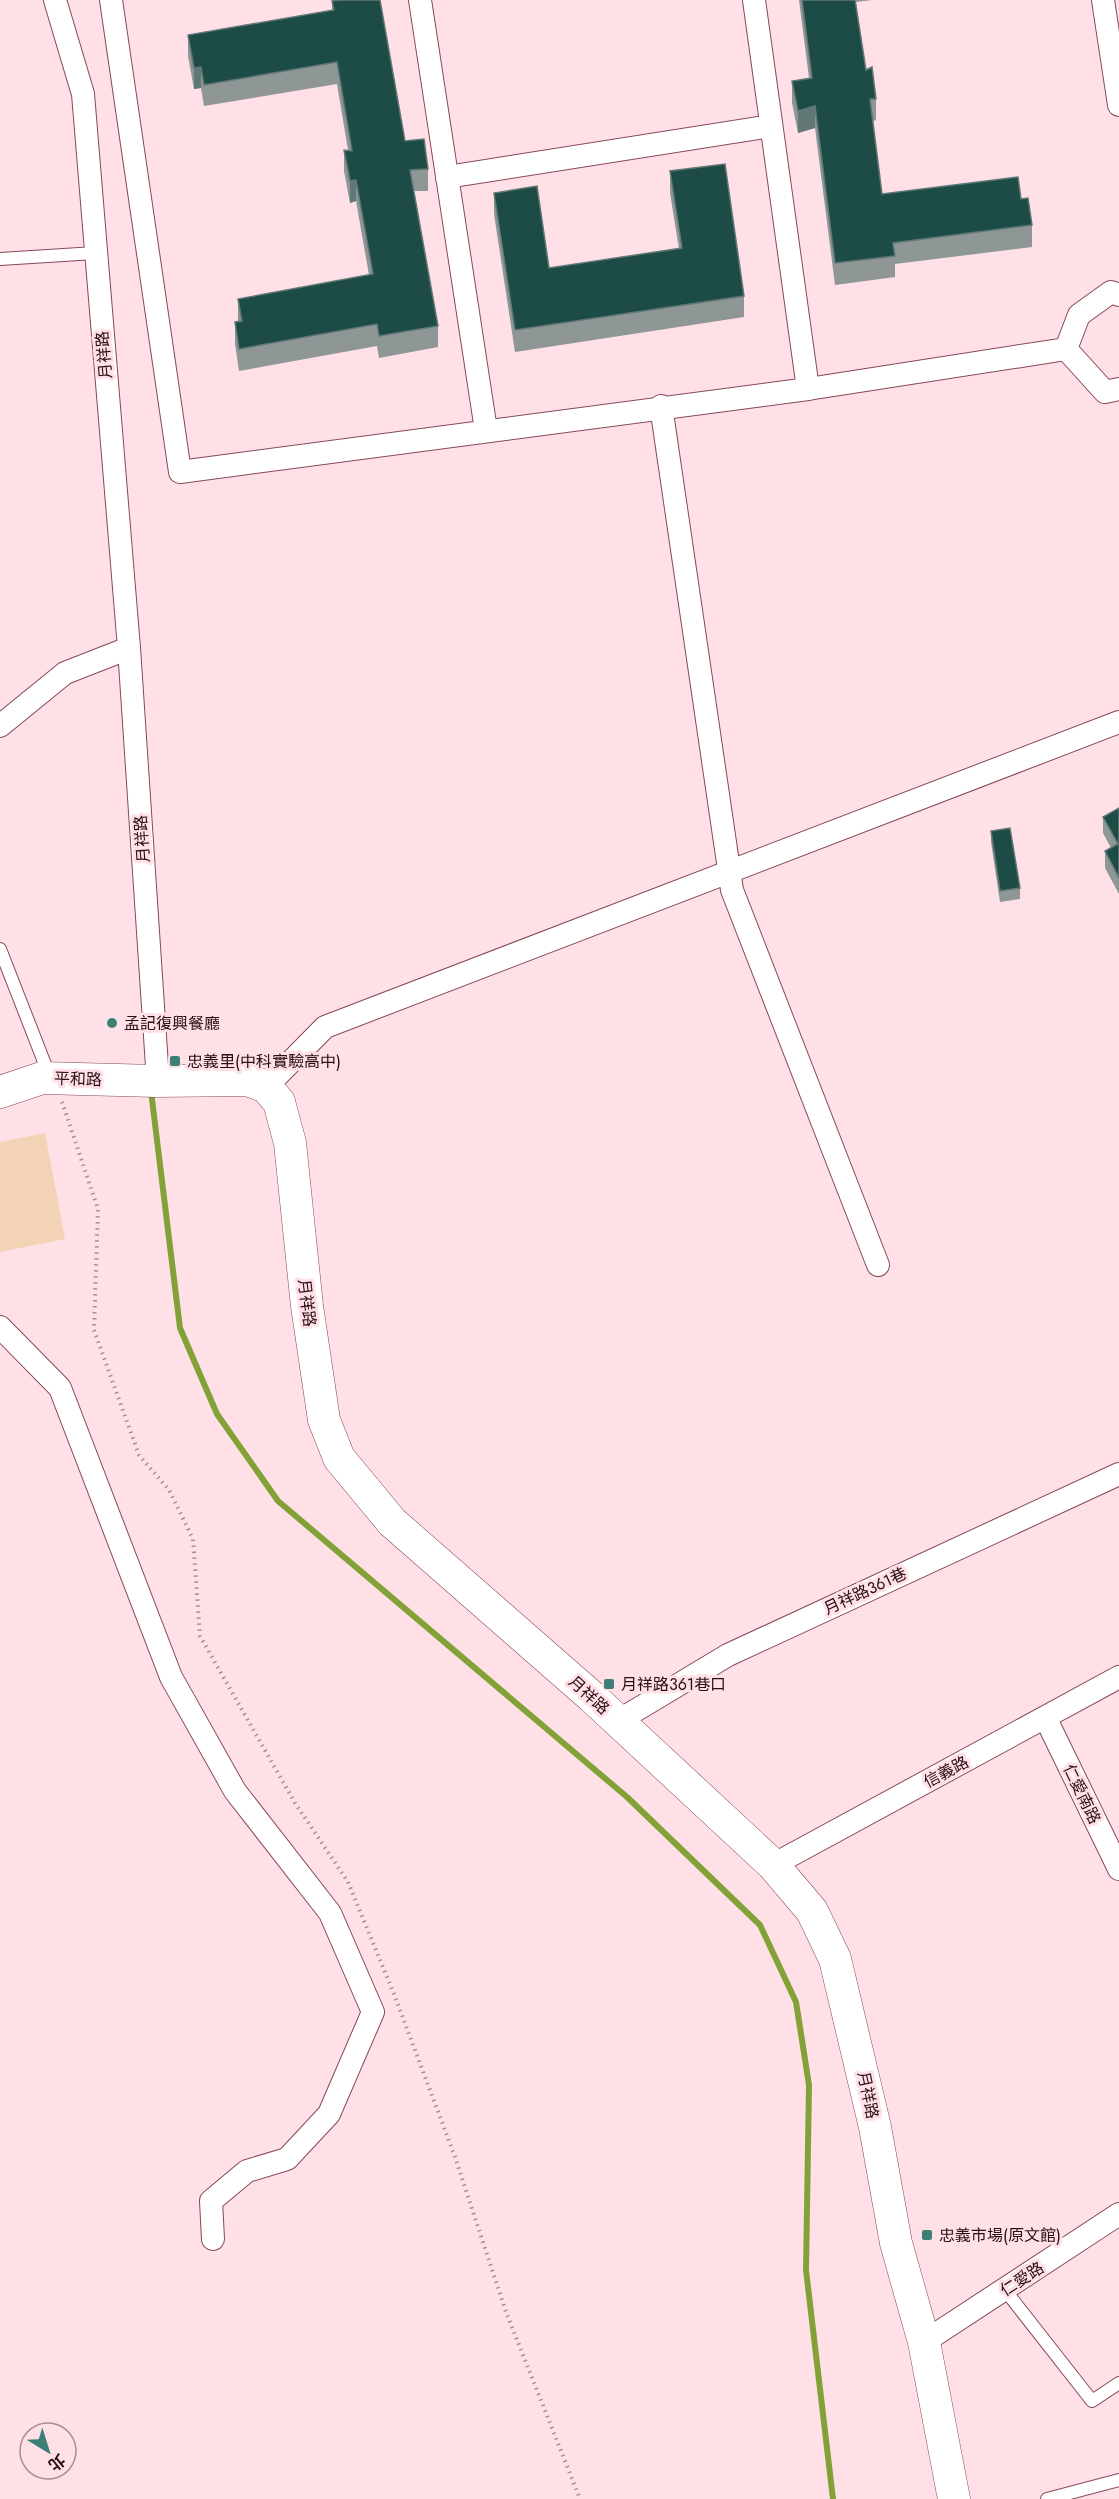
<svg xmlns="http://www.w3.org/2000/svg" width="1119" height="2499" font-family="Jost,'Noto Sans TC',sans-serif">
	<rect width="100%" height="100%" fill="#ffe0e6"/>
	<!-- green -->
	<polygon fill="#f3d3b6" points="45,1133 65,1239 0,1252 0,1142"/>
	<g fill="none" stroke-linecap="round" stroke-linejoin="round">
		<!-- stream -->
		<polyline stroke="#82a238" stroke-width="6" points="151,1091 180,1328 217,1414 278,1501 627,1797 760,1925 796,2002 809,2085 806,2270 833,2499"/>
		<defs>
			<g id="lane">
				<polyline points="0,259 95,253"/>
				<polyline points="0,949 50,1077"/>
				<polyline points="1005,2290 1092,2401 1119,2383"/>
				<polyline points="1047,2499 1119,2480"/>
			</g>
			<g id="street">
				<polyline points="55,0 83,94 129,648 158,1081"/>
				<polyline points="111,0 180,472 808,389 1066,349"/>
				<polyline points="420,0 486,430"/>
				<polyline points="754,0 808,389"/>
				<polyline points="1103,0 1119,105"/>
				<polyline points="447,177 771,126"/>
				<polyline points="1119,295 1111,292 1079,315 1066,349 1105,392 1119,389"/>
				<polyline points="661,406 732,890 878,1265"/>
				<polyline points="0,726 65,673 129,648"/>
				<polyline points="266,1087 325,1027 1119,722"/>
				<polyline points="0,1327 60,1388 171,1677 235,1791 330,1913 373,2012 329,2114 287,2159 247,2171 211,2201 213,2239"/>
				<polyline points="1046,1719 1119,1869"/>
				<polyline points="618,1721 728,1655 1119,1474"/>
				<polyline points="773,1865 1119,1677"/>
				<polyline points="924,2342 1119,2214"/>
			</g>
			<polyline id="secondary" points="0,1092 42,1078 156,1081 248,1080 266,1087 279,1102 290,1143 307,1306 324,1420 339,1458 392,1522 592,1697 773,1865 812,1911 835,1959 875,2127 896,2243 924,2342 954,2499"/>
		</defs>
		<!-- lane casing -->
		<use href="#lane" stroke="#874858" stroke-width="14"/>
		<!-- street casing -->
		<use href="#street" stroke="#874858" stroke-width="24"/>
		<!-- secondary casing -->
		<use href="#secondary" stroke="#874858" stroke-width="33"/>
		<!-- path -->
		<polyline stroke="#ab8e94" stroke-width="4" stroke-dasharray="1.5 4.5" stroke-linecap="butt" points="62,1102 98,1209 94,1330 139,1455 169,1490 193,1539 200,1636 295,1803 348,1882 394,1994 455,2157 506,2312 580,2499"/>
		<!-- lane -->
		<use href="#lane" stroke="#fff" stroke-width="12"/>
		<!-- street -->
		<use href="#street" stroke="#fff" stroke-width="22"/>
		<!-- secondary -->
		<use href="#secondary" stroke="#fff" stroke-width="32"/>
	</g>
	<!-- wall -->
	<g fill="#8e9696">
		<polygon points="799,0 872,0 856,2 866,70 876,99 876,120 873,121 882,194 1021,199 1032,225 1032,247 895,264 895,277 835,285 815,128 798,133 792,103 792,81 809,78"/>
		<polygon points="332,1 405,141 428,169 428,191 414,191 438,326 438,347 379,358 377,346 239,371 235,344 235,322 238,322 238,299 369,275 356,201 350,203 344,171 344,150 348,150 337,84 204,106 201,88 194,89 188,56 188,35 332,10"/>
		<polygon points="670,171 744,296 744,317 515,352 494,214 494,193 549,268 679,249 670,193"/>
		<polygon points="1119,808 1119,894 1105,868 1105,851 1111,848 1103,833 1103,817"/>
		<polygon points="991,831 1020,888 1020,899 1000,902 991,842"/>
	</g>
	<!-- shaded-wall -->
	<g fill="#617877">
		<polygon points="201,67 201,88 194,89 194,68"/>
		<polygon points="815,106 815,128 798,133 798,111"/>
		<polygon points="356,180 356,201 350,203 350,181"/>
	</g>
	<!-- building -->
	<g fill="#1d4c47" stroke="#617877" stroke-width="1.5">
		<polygon points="339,0 380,0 405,141 424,139 428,169 410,170 438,326 379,336 377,324 239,349 235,322 242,321 238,299 373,274 356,180 350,181 344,150 352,151 337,62 204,85 201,67 194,68 188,35 334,10 332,1"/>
		<polygon points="802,0 855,0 866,70 872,67 876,99 870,99 882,194 1018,177 1021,199 1028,198 1032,225 893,243 895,256 835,263 815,106 798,111 792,81 812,78"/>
		<polygon points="725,164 744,296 515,330 494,193 537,186 549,268 682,248 670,171"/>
		<polygon points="1119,808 1119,878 1105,851 1118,844 1103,817"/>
		<polygon points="1010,828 1020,888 1000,891 991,831"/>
	</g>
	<!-- markers -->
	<g fill="#3a8077" stroke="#ffe0e6" stroke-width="2">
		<circle cx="112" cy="1023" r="6"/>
		<rect x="169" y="1055" width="12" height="12" rx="3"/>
		<rect x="603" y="1678" width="12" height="12" rx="3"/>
		<rect x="921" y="2229" width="12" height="12" rx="3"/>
	</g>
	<g text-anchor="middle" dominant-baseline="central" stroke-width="6" stroke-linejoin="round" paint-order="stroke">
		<!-- street labels -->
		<g font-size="16" fill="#280e15" stroke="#ffe0e6">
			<text transform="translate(104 355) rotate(-95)">月祥路</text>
			<text transform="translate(142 839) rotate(-94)">月祥路</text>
			<text transform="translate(78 1079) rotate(2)">平和路</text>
			<text transform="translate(307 1303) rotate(83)">月祥路</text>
			<text transform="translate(865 1591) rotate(-25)">月祥路361巷</text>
			<text transform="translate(589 1695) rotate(42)">月祥路</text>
			<text transform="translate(946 1772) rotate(-28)">信義路</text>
			<text transform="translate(1082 1794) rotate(64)">仁愛南路</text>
			<text transform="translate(868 2095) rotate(78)">月祥路</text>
			<text transform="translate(1022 2279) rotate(-33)">仁愛路</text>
		</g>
		<!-- poi labels -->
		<g font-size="16" fill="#280e15" stroke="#ffe0e6" text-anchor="start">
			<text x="124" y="1023">孟記復興餐廳</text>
			<text x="187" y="1061">忠義里(中科實驗高中)</text>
			<text x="621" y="1684">月祥路361巷口</text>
			<text x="939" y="2235">忠義市場(原文館)</text>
		</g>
	</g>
	<!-- north arrow -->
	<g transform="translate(48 2451) rotate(142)"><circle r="28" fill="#ffe0e6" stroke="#a98c92" stroke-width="1.5"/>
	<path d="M0-4.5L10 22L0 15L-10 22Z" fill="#3a8077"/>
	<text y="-9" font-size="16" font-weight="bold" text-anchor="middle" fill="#280e15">北</text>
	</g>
</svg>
